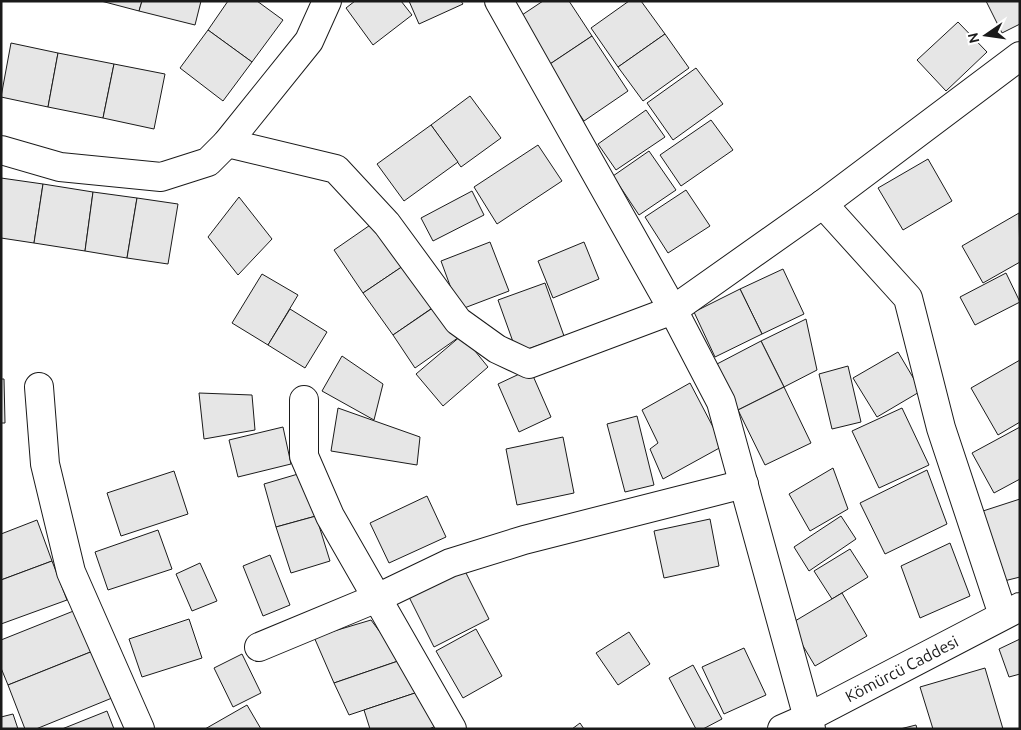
<svg xmlns="http://www.w3.org/2000/svg" width="1021" height="730" font-family="Ubuntu,sans-serif">
	<rect width="100%" height="100%" fill="#fff"/>
	<!-- building -->
	<g fill="#e6e6e6" stroke="#1a1a1a">
		<polygon points="101,1 142,1 139,11"/>
		<polygon points="142,1 201,1 195,25 139,11"/>
		<polygon points="228,1 257,1 283,20 252,62 208,30"/>
		<polygon points="355,1 401,1 412,15 373,45 346,8"/>
		<polygon points="409,1 461,1 463,4 419,24"/>
		<polygon points="543,1 569,1 592,36 547,66 516,19"/>
		<polygon points="629,1 641,1 665,34 618,67 591,28"/>
		<polygon points="986,1 1020,1 1020,24 1002,33"/>
		<polygon points="958,22 987,52 946,91 917,60"/>
		<polygon points="208,30 252,62 223,101 180,68"/>
		<polygon points="665,34 689,68 643,101 618,67"/>
		<polygon points="592,36 628,91 584,121 547,66"/>
		<polygon points="11,43 58,53 48,107 1,97"/>
		<polygon points="58,53 114,64 103,118 48,107"/>
		<polygon points="114,64 165,74 154,129 103,118"/>
		<polygon points="696,68 723,104 673,140 647,103"/>
		<polygon points="470,96 501,138 461,167 431,125"/>
		<polygon points="646,110 665,137 616,170 598,144"/>
		<polygon points="711,120 733,150 681,186 660,155"/>
		<polygon points="431,125 458,162 404,201 377,164"/>
		<polygon points="538,145 562,181 497,224 474,187"/>
		<polygon points="649,151 676,190 639,215 613,176"/>
		<polygon points="928,159 952,201 903,230 878,188"/>
		<polygon points="1,178 43,184 34,243 1,238"/>
		<polygon points="43,184 93,192 85,251 34,243"/>
		<polygon points="686,190 710,226 668,253 645,217"/>
		<polygon points="472,191 484,215 433,241 421,218"/>
		<polygon points="93,192 137,198 127,258 85,251"/>
		<polygon points="239,197 272,239 238,275 208,237"/>
		<polygon points="137,198 178,204 168,264 127,258"/>
		<polygon points="1019,213 1020,262 983,283 962,246"/>
		<polygon points="376,221 406,264 363,293 334,250"/>
		<polygon points="490,242 509,291 459,310 441,261"/>
		<polygon points="584,242 599,279 553,298 538,261"/>
		<polygon points="406,264 435,306 393,335 363,293"/>
		<polygon points="783,269 804,314 762,334 740,289"/>
		<polygon points="1006,273 1020,302 975,325 960,297"/>
		<polygon points="262,274 298,295 268,345 232,323"/>
		<polygon points="545,283 564,336 517,353 498,300"/>
		<polygon points="740,289 762,334 715,357 694,312"/>
		<polygon points="440,303 462,335 415,368 393,335"/>
		<polygon points="290,309 327,332 305,368 268,345"/>
		<polygon points="806,319 817,370 784,387 761,341"/>
		<polygon points="462,335 488,367 443,406 416,374"/>
		<polygon points="761,341 784,387 732,413 717,364"/>
		<polygon points="898,352 921,391 877,417 853,378"/>
		<polygon points="342,356 383,384 374,420 322,391"/>
		<polygon points="1020,360 1020,422 998,435 971,388"/>
		<polygon points="848,366 861,422 832,429 819,374"/>
		<polygon points="530,369 551,417 519,432 498,384"/>
		<polygon points="1,379 4,379 5,423 1,423"/>
		<polygon points="690,383 723,446 663,479 650,449 658,443 642,410"/>
		<polygon points="784,387 811,443 765,465 738,410"/>
		<polygon points="199,393 252,395 255,430 204,439"/>
		<polygon points="338,408 420,437 417,465 331,451"/>
		<polygon points="902,408 929,465 879,488 852,431"/>
		<polygon points="637,416 654,485 625,492 607,424"/>
		<polygon points="283,427 291,464 238,477 229,440"/>
		<polygon points="1020,427 1020,479 994,493 972,453"/>
		<polygon points="563,437 574,493 517,505 506,449"/>
		<polygon points="833,468 848,509 810,531 789,494"/>
		<polygon points="927,470 947,524 885,554 860,503"/>
		<polygon points="174,471 188,514 121,536 107,493"/>
		<polygon points="298,474 316,516 276,527 264,484"/>
		<polygon points="427,496 446,537 389,563 370,523"/>
		<polygon points="1020,499 1020,577 1004,581 983,511"/>
		<polygon points="316,516 330,561 291,573 276,527"/>
		<polygon points="841,516 856,539 809,571 794,547"/>
		<polygon points="710,519 719,566 664,578 654,531"/>
		<polygon points="37,520 52,561 1,580 1,534"/>
		<polygon points="158,530 172,569 108,590 95,552"/>
		<polygon points="950,543 970,596 920,618 901,566"/>
		<polygon points="850,549 868,577 832,599 814,571"/>
		<polygon points="270,555 290,605 263,616 243,566"/>
		<polygon points="52,561 67,600 1,624 1,580"/>
		<polygon points="200,563 217,601 192,611 176,574"/>
		<polygon points="464,569 489,619 434,647 409,597"/>
		<polygon points="842,593 867,636 815,666 790,624"/>
		<polygon points="76,610 93,651 8,685 1,668 1,640"/>
		<polygon points="189,619 202,658 142,677 129,639"/>
		<polygon points="371,620 401,660 334,683 314,637"/>
		<polygon points="476,629 502,676 463,698 436,651"/>
		<polygon points="629,632 650,664 618,685 596,653"/>
		<polygon points="1020,639 1020,674 1009,677 999,649"/>
		<polygon points="744,648 766,695 724,714 702,667"/>
		<polygon points="93,651 112,698 36,729 25,729 8,685"/>
		<polygon points="242,654 261,693 233,707 214,668"/>
		<polygon points="401,660 418,692 349,715 334,683"/>
		<polygon points="693,665 722,719 703,729 696,729 669,678"/>
		<polygon points="985,668 1003,729 933,729 920,687"/>
		<polygon points="418,692 436,726 429,729 370,729 364,710"/>
		<polygon points="247,705 261,729 205,729"/>
		<polygon points="107,711 114,729 62,729"/>
		<polygon points="13,714 18,729 1,729 1,717"/>
		<polygon points="580,723 584,729 572,729"/>
		<polygon points="916,725 917,729 900,729"/>
	</g>
	<g fill="none" stroke-linecap="round" stroke-linejoin="round">
		<defs>
			<g id="minor">
				<polyline points="499,1 673,310 721,402 811,729"/>
				<polyline points="227,143 336,169 387,224 458,321 497,349 529,364 673,310 823,204 1020,56"/>
				<polyline points="1,150 60,167 161,177 208,162 227,143 309,41 327,1"/>
				<polyline points="823,204 908,298 941,428 1003,615"/>
				<polyline points="39,387 45,464 71,572 140,729"/>
				<polyline points="304,400 304,456 330,516 452,729"/>
				<polyline points="259,647 377,598 450,563 524,540 744,484"/>
			</g>
			<g id="tertiary">
				<path id="s1" d="M782,729L807,718L1020,607"/>
			</g>
		</defs>
		<!-- minor casing -->
		<use href="#minor" stroke="#1a1a1a" stroke-width="30"/>
		<!-- tertiary casing -->
		<use href="#tertiary" stroke="#1a1a1a" stroke-width="30"/>
		<!-- minor -->
		<use href="#minor" stroke="#fff" stroke-width="28"/>
		<!-- tertiary -->
		<use href="#tertiary" stroke="#fff" stroke-width="28"/>
	</g>
	<g text-anchor="middle" dominant-baseline="central" stroke-width="4" stroke-linejoin="round" paint-order="stroke">
		<!-- street labels -->
		<g font-size="16" fill="#1a1a1a" stroke="#fff">
			<text stroke="none"><textPath href="#s1" startOffset="134">Kömürcü Caddesi</textPath></text>
		</g>
	</g>
	<!-- border -->
	<rect width="1021" height="730" fill="none" stroke="#1a1a1a" stroke-width="5"/>
	<!-- north arrow -->
	<g transform="translate(986 35) rotate(257)" stroke="#ffffff" stroke-width="4" paint-order="stroke">
	<path d="M0-4L9 19L0 12L-9 19Z" fill="#1a1a1a"/>
	<text y="-8" font-size="14" font-weight="bold" text-anchor="middle" fill="#1a1a1a">N</text>
	</g>
</svg>
